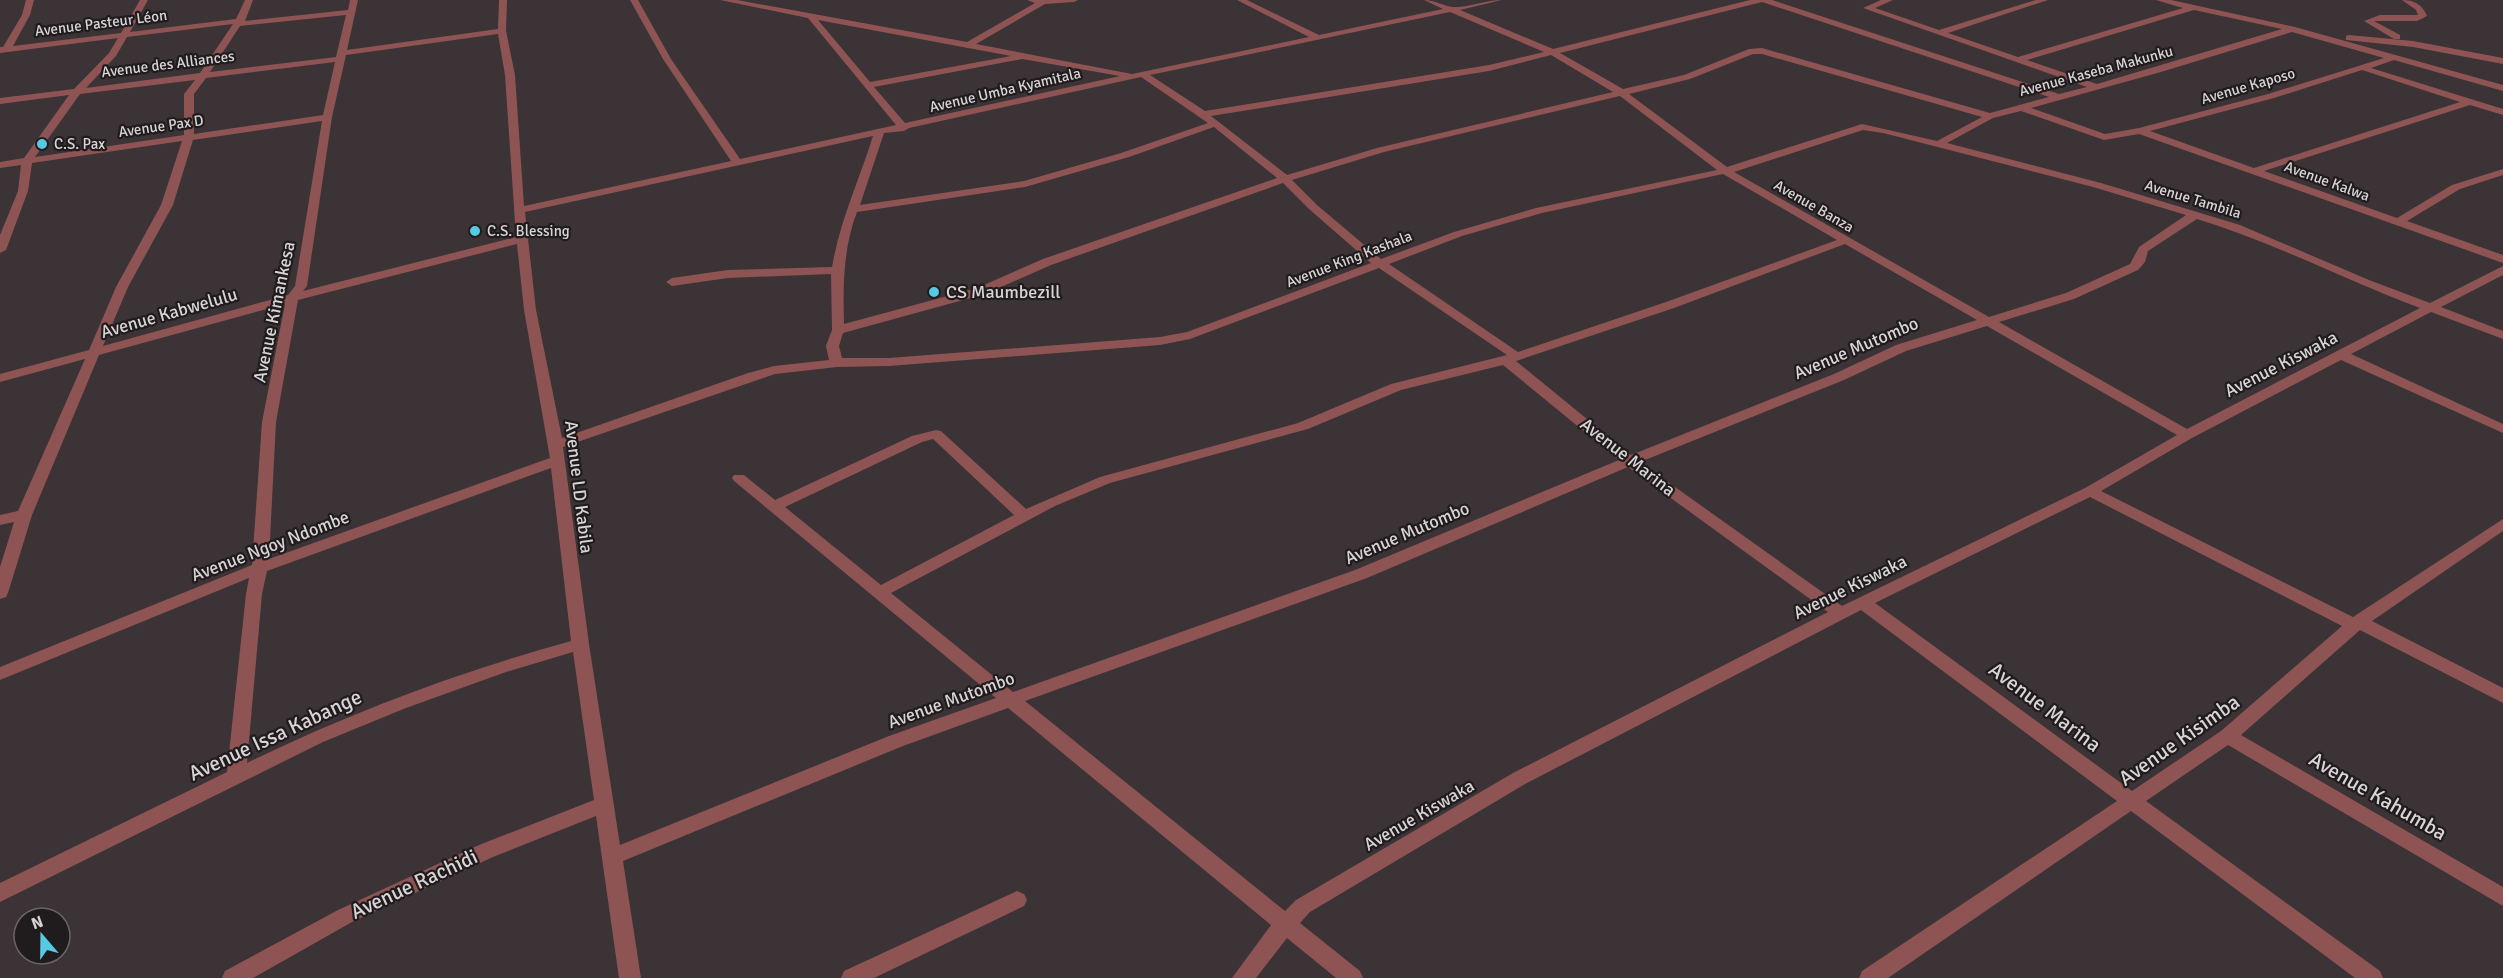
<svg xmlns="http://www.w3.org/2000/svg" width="2503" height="978" font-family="Signika,sans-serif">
	<rect width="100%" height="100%" fill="#3b3336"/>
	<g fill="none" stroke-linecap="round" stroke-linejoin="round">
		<!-- street -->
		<g fill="#8d5453" fill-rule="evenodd">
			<path d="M26,0H34L30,15L13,46L121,33L140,0H148L130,32L236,19L245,0H253L245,21L348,10L350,0H358L347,50L498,29L499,0H507L506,31L515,75L524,206L731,161L663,59L630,0H638L671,59L740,159L896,125L808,18L720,0H737L967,42L1035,3L1027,0H1078L1074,2L1045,4L976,44L1132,74L1309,37L1237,0H1247L1319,35L1443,9L1424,0C1435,0 1443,6 1453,7C1467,8 1486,0 1502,0L1460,10L1553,49L1750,0H1772L2059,94L2087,87L1863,8L1881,0H1893L1875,8L1939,30L2036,0H2048L1948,33L2018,57L2183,8L2156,0H2171L2295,27L2503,85V91L2394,60L2371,68L2503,109V115L2470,105L2264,171L2397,218L2452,185L2503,169V175L2460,189L2407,221L2503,255V263L2139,134L2104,140L2021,111L1993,118L1947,143L2101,183L2240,225L2369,280L2430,303L2503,266V275L2441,307L2503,331V339L2431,312L2351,354L2503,424V433L2341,360L2192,438L2101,491L2353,617L2503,519V531L2372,621L2503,688V703L2360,630L2241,735L2503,887V906L2228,745L2146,801L2380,971L2383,978H2355L2131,811L1888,978H1859L1862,971L2117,801L1861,610L1527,783L1310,912L1300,923L1360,971L1363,978H1336L1287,938L1256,978H1232L1271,925L1008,708L903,746L623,861L641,978H619L596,816L493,857L352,922L253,978H222L225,971L338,910L479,845L594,800L573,652L506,672L406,708L323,742L0,902V883L227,772L246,594L249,578L0,680V667L252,565L262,422L285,304L99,355L32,515L8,593L6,597L0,599V567L14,522L0,525V515L18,511L85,359L0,382V374L89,350L116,287L161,205L182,141L32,163L28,191L6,250L0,253V235L18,191L21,165L0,168V162L24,158L69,95L0,104V98L74,89L109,53L118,38L0,53V47H3L22,15ZM1762,2L2049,97L1990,113L1762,48L1749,49L1684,75L1623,89L1560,53ZM2194,10L2282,29L2097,84L2027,60ZM1450,12L1544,52L1489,65L1205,111L1150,75ZM346,15L336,57L210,72L240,26ZM818,20L1011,56L870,82ZM233,24L200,73L86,88L116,56L127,37ZM2292,32L2384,58L2268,94L2139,128L2105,134L2031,108L2161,72ZM498,34L505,75L516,237L303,291L307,286L332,117L346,55ZM1753,54H1762L1982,117L1937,141L1862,124L1727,167L1629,94L1690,79ZM1551,55L1613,92L1377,148L1287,175L1211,116L1489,71ZM1022,59L1120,76L905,123L874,87ZM335,62L323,115L194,134V94L206,78ZM2362,70L2460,102L2254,168L2150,131L2274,98ZM1141,77L1208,123L1121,153L1024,181L860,205L884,133L904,131L909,128ZM195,80L184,94V135L35,157L80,94ZM1620,96L1717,170L1536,208L1454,232L1381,259L1317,205L1292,180L1384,152ZM322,121L295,286L288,295L103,346L128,287L173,205L193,140ZM1214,127L1277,178L1043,259L977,288L844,324C843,285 843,249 857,212L1025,187L1129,157ZM1863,130L1883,133L2093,187L2186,215L2139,247L2130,264L2066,293L1989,317L1734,172ZM873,136C859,181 840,220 832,267L728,270L672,278L666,282L672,286L728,278L831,274L832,330L826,346L829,360L774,366L748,373L562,438L536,310L525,212ZM1723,174L1837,240L1666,302L1518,352L1389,264L1462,236L1542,213ZM1283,183L1309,209L1371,263L1187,332L1160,337L889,358H842L839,346L843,333L985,294L1051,265ZM2197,219C2273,242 2345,280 2420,308L2187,429L1999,322L2074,299L2138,270L2145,262L2148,251ZM517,244L524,310L550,458L269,559L276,422L298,300ZM1845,244L1977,320L1896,345L1834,374L1631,455L1516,361L1674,308ZM1379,268L1507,355L1391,384L1298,423L1100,477L1026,509L941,431L936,430L912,436L775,500L744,475H734L732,478L734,481L996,698L889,736L620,845L589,644L563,447L775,374L837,367L889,366L1160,345L1190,339ZM1987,326L2177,435L2085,488L1842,606L1640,462L1844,380L1906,351ZM1503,365L1619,460L1355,570L1013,692L891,593L1055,506L1110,483L1308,429L1401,390ZM933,439L1014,515L881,585L785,507L922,442ZM1628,467L1828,612L1513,773L1296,900L1285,911L1025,701L1367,578ZM551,468L571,641C459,672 351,712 247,763L262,594L267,571ZM2090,497L2342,626L2221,731L2132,791L1875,603Z"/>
			<path d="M2402,0C2414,0 2422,4 2427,16L2417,21H2374L2400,35V39H2394L2364,21L2380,15H2418L2416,10Z"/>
			<polygon points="2349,35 2413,41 2503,58 2503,64 2413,47 2346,40 2346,36"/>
			<polygon points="1017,891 1024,894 1027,900 1024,906 874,978 841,978 844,971"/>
		</g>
	</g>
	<!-- markers -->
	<g fill="#57c9e2" stroke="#201c1d" stroke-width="2">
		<circle cx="42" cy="144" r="6"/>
		<circle cx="475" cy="231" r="6"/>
		<circle cx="934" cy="292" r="6"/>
	</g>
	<g text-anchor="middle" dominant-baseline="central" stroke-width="4.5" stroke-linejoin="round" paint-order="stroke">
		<!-- far-street labels -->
		<g font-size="15" fill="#d8d3d5" stroke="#201c1d">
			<text transform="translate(101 23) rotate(-7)">Avenue Pasteur Léon</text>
			<text transform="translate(168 64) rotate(-7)">Avenue des Alliances</text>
			<text transform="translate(2096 71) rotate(-15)">Avenue Kaseba Makunku</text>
			<text transform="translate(2248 86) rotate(-16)">Avenue Kaposo</text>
			<text transform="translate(1005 90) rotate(-13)">Avenue Umba Kyamitala</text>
			<text transform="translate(161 126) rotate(-8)">Avenue Pax D</text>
			<text transform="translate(2327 181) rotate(20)">Avenue Kalwa</text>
			<text transform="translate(2193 199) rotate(17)">Avenue Tambila</text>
			<text transform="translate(1814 206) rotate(30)">Avenue Banza</text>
			<text transform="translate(1349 259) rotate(-21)">Avenue King Kashala</text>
		</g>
		<!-- far-poi labels -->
		<g font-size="15" fill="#d8d3d5" stroke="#201c1d" text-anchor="start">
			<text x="54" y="144">C.S. Pax</text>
			<text x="487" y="231">C.S. Blessing</text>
		</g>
		<!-- poi labels -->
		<g font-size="18" fill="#d8d3d5" stroke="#201c1d" text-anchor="start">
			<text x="946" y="292">CS Maumbezill</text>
		</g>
		<!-- street labels -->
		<g font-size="18" fill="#d8d3d5" stroke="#201c1d">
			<text transform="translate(274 312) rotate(-78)">Avenue Kimankesa</text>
			<text transform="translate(169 313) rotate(-16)">Avenue Kabwelulu</text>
			<text transform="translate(1856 348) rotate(-23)">Avenue Mutombo</text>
			<text transform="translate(2281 364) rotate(-27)">Avenue Kiswaka</text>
			<text transform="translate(1628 457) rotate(38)">Avenue Marina</text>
			<text transform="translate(579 487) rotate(83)">Avenue LD Kabila</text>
			<text transform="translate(1407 533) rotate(-23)">Avenue Mutombo</text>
			<text transform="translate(270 546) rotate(-21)">Avenue Ngoy Ndombe</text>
			<text transform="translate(1850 587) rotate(-26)">Avenue Kiswaka</text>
			<text transform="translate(951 700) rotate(-20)">Avenue Mutombo</text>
			<text transform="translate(1419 815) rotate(-30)">Avenue Kiswaka</text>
		</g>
		<!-- near-street labels -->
		<g font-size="21" fill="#d8d3d5" stroke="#201c1d">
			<text transform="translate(2045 707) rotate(37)">Avenue Marina</text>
			<text transform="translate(275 735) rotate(-25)">Avenue Issa Kabange</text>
			<text transform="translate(2179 740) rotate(-35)">Avenue Kisimba</text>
			<text transform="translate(2378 796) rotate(30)">Avenue Kahumba</text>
			<text transform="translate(414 884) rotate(-25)">Avenue Rachidi</text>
		</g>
	</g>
	<!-- north arrow -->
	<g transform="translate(42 936) rotate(340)"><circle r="28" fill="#201c1d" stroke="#6a6567" stroke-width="1.5"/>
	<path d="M0-4.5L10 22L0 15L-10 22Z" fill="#57c9e2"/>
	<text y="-9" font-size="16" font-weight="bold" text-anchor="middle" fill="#d8d3d5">N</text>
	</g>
</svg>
